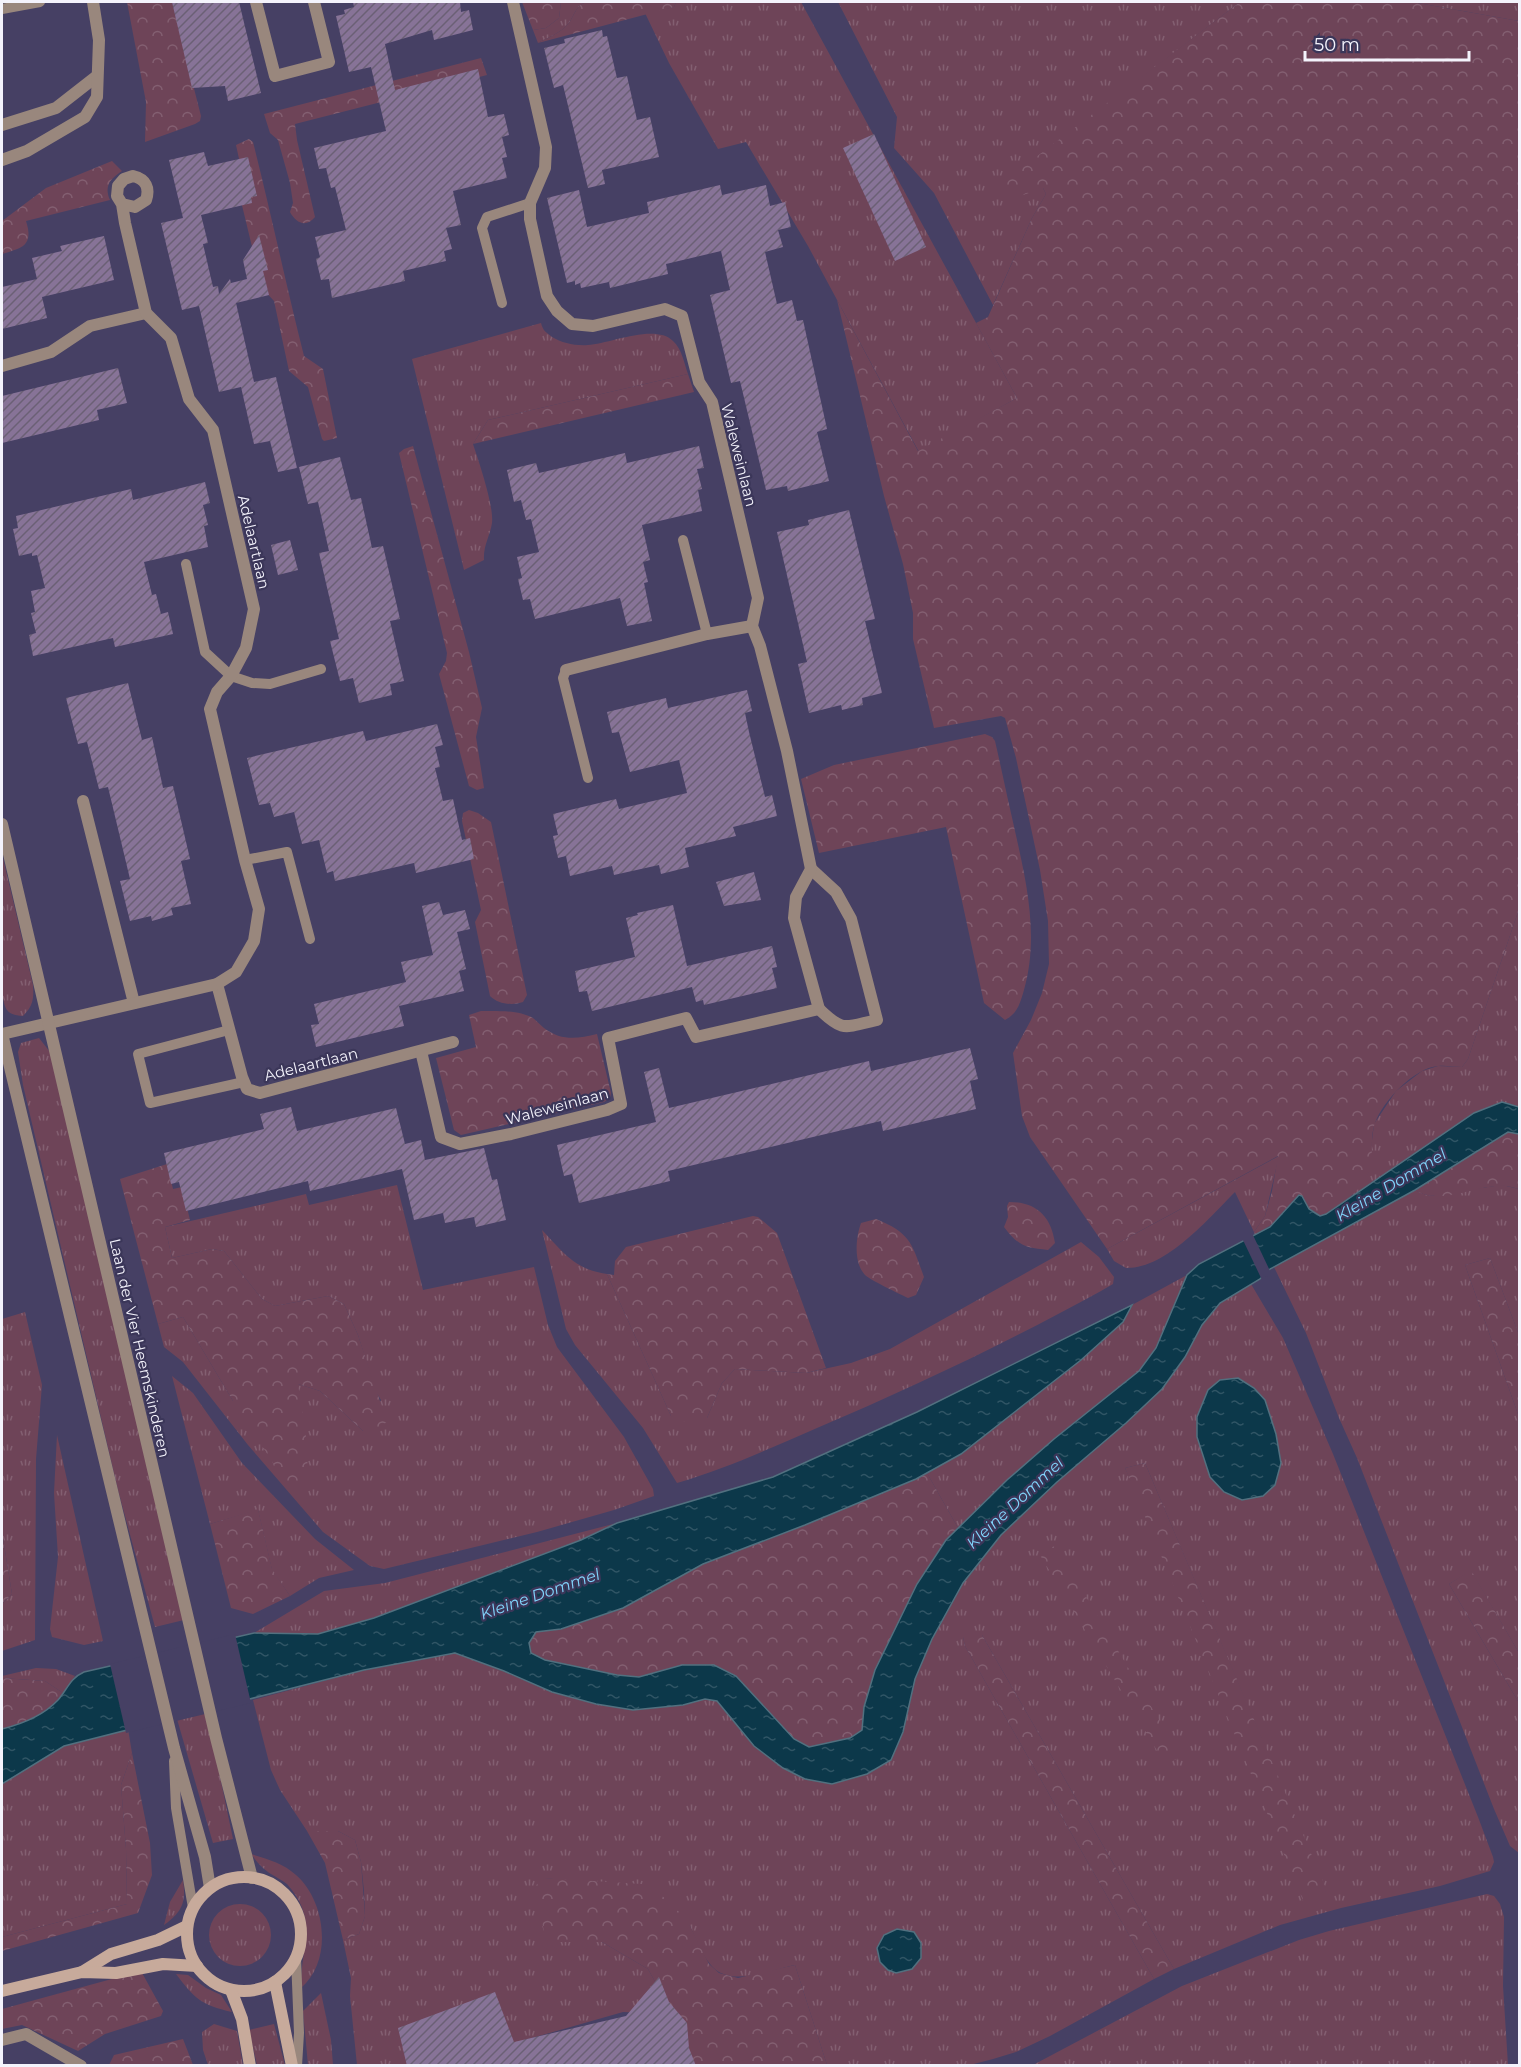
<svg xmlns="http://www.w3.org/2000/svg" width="1521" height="2067" font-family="Montserrat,sans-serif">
	<defs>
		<pattern id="grass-tufts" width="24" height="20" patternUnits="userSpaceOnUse" patternTransform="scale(1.5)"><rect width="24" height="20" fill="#6e4458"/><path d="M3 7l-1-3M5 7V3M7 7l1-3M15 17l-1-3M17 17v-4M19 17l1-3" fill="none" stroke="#835f71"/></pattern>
		<pattern id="forest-crowns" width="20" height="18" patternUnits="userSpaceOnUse" patternTransform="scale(1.5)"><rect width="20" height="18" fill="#6e4458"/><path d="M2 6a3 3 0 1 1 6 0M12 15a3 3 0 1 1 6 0" fill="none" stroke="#835f71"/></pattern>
		<pattern id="water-ripples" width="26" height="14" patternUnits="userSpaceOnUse" patternTransform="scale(1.5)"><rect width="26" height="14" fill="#0c384a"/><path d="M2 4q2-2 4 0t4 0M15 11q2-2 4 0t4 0" fill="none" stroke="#305565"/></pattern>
		<pattern id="building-hatch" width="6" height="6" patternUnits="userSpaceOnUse" patternTransform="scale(1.5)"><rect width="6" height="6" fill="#877397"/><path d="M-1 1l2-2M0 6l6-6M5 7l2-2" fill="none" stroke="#6b6075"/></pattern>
	</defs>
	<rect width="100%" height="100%" fill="#464064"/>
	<!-- grass -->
	<g fill="url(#grass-tufts)" fill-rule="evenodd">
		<path d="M561,2H587C575,5 575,16 568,24C562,32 547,38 538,43L533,30L546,28L559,18Z"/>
		<polygon points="676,2 801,2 1017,398 919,452 808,246 746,142 718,149 669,63 645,13 674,7"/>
		<polygon points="838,2 1240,2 1132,85 1043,188 1046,194 1032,218 993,305 934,193 894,148 897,117"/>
		<polygon points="1412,2 1519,2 1519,21"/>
		<path d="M541,323C543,331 546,332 552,337C562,343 575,346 588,345C609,344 655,323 673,341C682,349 684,363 688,374L488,420L473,444C479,462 494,506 492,523C490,536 483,546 484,560L464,570L412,359Z"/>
		<path d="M2,854L33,985C34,999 33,1006 23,1016C5,1015 5,1008 2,993Z"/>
		<polygon points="1519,909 1519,1107 1502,1102 1351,1197 1368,1173 1374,1124 1396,1091 1422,1071 1438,1066 1462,1067 1468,1059"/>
		<polygon points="39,1038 50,1052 184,1620 155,1627 118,1490 23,1085 18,1052 21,1043"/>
		<path d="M1279,1156L1265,1216L1254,1232L1235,1192C1208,1219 1166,1269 1126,1268L1114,1261L1107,1249Z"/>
		<polygon points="397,1185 423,1290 534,1267 548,1325 557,1347 624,1437 653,1489 654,1496 614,1510 537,1532 384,1569 370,1566 323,1532 248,1445 183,1362 164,1347 158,1324 183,1317 233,1401 297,1387 298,1384 320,1391 363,1431 381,1400 376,1392 358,1335 344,1304 328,1296 275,1306 262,1299 224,1251 212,1249 172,1258 165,1227 306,1194 309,1205"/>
		<path d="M1502,1185L1519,1189V1335L1490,1258L1465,1265L1519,1417V1653L1471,1571L1449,1584L1519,1703V1853L1510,1846L1494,1809L1357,1458L1339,1418L1306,1333L1274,1267L1415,1190C1433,1201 1449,1194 1467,1190C1479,1188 1490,1187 1502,1185Z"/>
		<path d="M542,1230C564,1253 574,1269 607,1274L671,1416L707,1418L722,1383L735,1369L806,1373L851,1363L890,1349L1081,1242L1099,1257L1114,1277L1113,1284L1101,1291C1008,1342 914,1387 817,1428C771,1448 725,1469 677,1483L643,1428L575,1345L566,1329Z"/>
		<polygon points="1187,1275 1156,1348 1139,1371 1054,1439 1007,1480 958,1528 927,1473 961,1454 1081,1360 1123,1322 1132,1305"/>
		<path d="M1251,1284L1283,1338L1333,1454L1478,1817L1493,1857L1494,1862L1490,1871L1440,1886L1341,1908L1280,1925L1174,1969L982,1635L963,1637L965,1646L1154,1979L1050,2036L1016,2052L993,2059L966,2066L827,2065L795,1965C770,1970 729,1989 710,1964C702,1954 696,1939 690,1926L570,1881L545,1878L546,1941L602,1942L648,1969L673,2014L623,2012L462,2058L464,2065H357L350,1996L351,1978L343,1940L359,1934L365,1916L364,1891L361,1862L355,1840L338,1831H307L280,1790L271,1770L253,1700L364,1670L455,1653L504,1671L552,1692L596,1704L633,1710L683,1705L705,1699L717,1701L731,1717L867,1774L891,1760L903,1732L915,1679L932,1639L963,1583L1001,1535L1057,1482L1126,1423L1162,1389L1185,1357L1202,1325L1220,1303ZM1208,1390L1265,1400L1197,1417ZM1145,1463L1326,1891L1324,1892L1125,1468Z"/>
		<polygon points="25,1312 42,1385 36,1459 35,1640 2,1651 2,1604 12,1594 2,1532 2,1319"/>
		<polygon points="172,1376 193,1393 242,1463 315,1539 354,1570 319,1578 290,1596 272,1570 258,1510 210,1524"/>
		<polygon points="57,1435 103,1641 84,1645 52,1637 50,1629 58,1557 54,1493"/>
		<polygon points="617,1523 581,1540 374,1618 318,1634 254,1633 324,1591 385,1583"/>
		<polygon points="190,1647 214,1748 233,1839 213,1843 177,1719"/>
		<polygon points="36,1668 56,1669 75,1676 63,1693 45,1681 2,1678 2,1676"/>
		<polygon points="128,1729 132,1753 121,1785 126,1849 127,1904 2,1937 2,1784 64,1746"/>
		<path d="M251,1854C267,1859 283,1863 296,1875C326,1901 333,1961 301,1988C300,1947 320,1921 287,1884C282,1880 276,1877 271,1874C262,1868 257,1862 251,1854Z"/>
		<path d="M183,1880C186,1902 183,1911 164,1925L170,1902Z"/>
		<polygon points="1487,1894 1494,1896 1500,1904 1504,1917 1503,1986 1508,2065 1033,2065 1182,1986 1299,1940 1329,1931"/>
		<circle cx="240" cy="1935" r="31"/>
		<path d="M176,1974L188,1975L206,1988L221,1995L232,2012C201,2005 194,1998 176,1974Z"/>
		<polygon points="321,1993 331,2040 333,2065 308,2065 303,2011"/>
		<polygon points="214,2024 237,2031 243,2065 208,2065 203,2050 202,2032"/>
		<polygon points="274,2024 285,2065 257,2065 249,2030"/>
	</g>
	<!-- forest -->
	<g fill="url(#forest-crowns)">
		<polygon points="127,2 172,2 201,116 200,121 195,124 145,142 146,102"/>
		<polygon points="522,2 561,2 559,18 546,28 533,30"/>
		<path d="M587,2H676L674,7L538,43C547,38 562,32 568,24C575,16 575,5 587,2Z"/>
		<path d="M1240,2H1412L1519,21V909L1468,1059L1462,1067C1454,1067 1446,1065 1438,1066C1414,1068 1383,1101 1375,1123C1369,1139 1375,1159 1368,1174C1361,1190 1337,1211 1320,1216L1309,1209L1302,1196L1276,1222L1255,1235L1254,1232L1265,1216L1272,1191L1278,1156L1107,1249L1030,1137L1022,1116L1013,1053L1031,1020L1042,993L1049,964L1048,921L1040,870L1016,758L1005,718L1001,716L934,728L913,639V613L903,564L884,496L837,300L918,451L1017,398L976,323L988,317L1032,218L1046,194L1043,188L1012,199L1008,196L1002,183Z"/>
		<path d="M481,58L487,75L295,124L297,140L315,217C306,228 296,223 290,212L293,203L290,183L278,140L270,133L264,114Z"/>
		<path d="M249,139L253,142C271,213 286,285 304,356L323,369L337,438L324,441L322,439L308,387L289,371L274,301L262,288L240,197L245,186L236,145Z"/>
		<path d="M112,161L122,171C110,179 104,186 110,200L26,221C34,246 22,248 2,254V221L46,188Z"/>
		<polygon points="688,374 694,392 473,444 488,420"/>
		<polygon points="413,446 469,652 482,708 476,737 484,788 477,790 469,786 439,674 446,661 447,653 399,453 404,449"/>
		<path d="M985,734L992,737L995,741C1002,771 1008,801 1015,831C1027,884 1039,937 1024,990C1020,1003 1018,1013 1005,1020L984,1003L946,827L819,853L801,779L834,765Z"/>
		<path d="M469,810L478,813L491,822L527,995L523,1002C512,1006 498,1004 490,996L475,922L481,910L462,821L463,813Z"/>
		<path d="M481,1011C497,1011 519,1010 533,1018C537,1021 540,1025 544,1028C561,1041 577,1039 597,1034L611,1093L610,1098L604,1102L461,1135L454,1130L436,1058L476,1047L469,1015Z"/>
		<path d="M1508,1132L1519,1134V1189C1513,1188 1507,1185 1500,1186C1473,1186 1440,1206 1415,1190Z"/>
		<polygon points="167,1164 173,1189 182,1187 190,1220 165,1227 172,1258 212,1249 224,1251 262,1299 275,1306 328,1296 344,1304 358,1335 387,1422 376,1429 363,1431 320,1391 298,1384 306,1437 308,1473 303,1486 286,1483 233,1401 183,1317 158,1324 120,1179"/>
		<path d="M1009,1202C1036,1202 1051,1216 1055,1243L1048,1250C1026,1248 1018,1246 1004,1227L1008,1217L1007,1206Z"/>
		<polygon points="753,1216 758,1217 777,1233 826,1368 806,1373 735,1369 722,1383 707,1418 696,1426 671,1416 607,1274 614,1275 615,1261 626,1247"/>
		<path d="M876,1219C911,1233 912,1244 924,1277L916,1295L908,1298C898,1293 872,1281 865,1275C853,1262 856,1237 861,1223Z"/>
		<polygon points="1490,1258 1519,1335 1519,1417 1465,1265"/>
		<polygon points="1145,1463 1327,1891 1304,1903 1125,1468"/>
		<polygon points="927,1473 958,1528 946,1540 917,1584 875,1670 864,1707 862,1730 850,1738 809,1747 794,1739 736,1676 714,1665 682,1665 639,1677 617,1675 545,1660 531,1653 529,1643 536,1632 561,1629 623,1608 703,1564 805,1525"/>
		<polygon points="258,1509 272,1569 290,1596 253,1614 231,1608 210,1524"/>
		<polygon points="2,1532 12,1594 2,1604"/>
		<polygon points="1056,1546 1181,1757 1165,1764 1040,1555 1044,1549"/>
		<polygon points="1471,1570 1519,1653 1519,1703 1449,1584"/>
		<polygon points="969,1632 982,1635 1174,1969 1154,1979 965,1646 963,1637"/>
		<path d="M2,1678L45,1681L63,1693C49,1713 25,1724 2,1729Z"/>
		<polygon points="132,1753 150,1843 152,1875 138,1913 2,1951 2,1937 127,1904 126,1849 121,1785"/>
		<polygon points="307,1831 338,1831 355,1840 361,1862 365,1916 359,1934 343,1940 325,1863"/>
		<polygon points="545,1878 642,1884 665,1898 690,1926 709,1964 719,1973 738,1978 795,1965 827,2065 688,2065 673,2014 648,1969 602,1942 546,1942 535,1886"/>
		<polygon points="141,1971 163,2011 161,2016 105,2034 78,2051 22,2025 2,2029 2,2009"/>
		<polygon points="183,2039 193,2065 109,2065 114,2055"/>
	</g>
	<!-- water -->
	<g fill="url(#water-ripples)" stroke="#52707f" stroke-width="1.5">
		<path d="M1502,1102L1519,1107V1134L1508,1132L1415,1190L1270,1269L1260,1279L1220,1303L1202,1325L1185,1357L1162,1389L1126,1423L1057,1482L1001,1535L963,1583L932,1639L915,1679L903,1732L891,1760L867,1774L832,1784L805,1779L783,1768L754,1746L717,1701L705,1699L683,1705L633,1710L596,1704L552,1692L504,1671L455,1653L364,1670L64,1746L2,1784V1729C22,1724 43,1716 58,1700C67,1690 70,1678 84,1672L254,1633L318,1634L374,1618L581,1540L617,1523L773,1477L917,1412L1132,1305L1123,1322L1081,1360L961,1454L916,1479L805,1525L703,1564L623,1608L561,1629L536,1632L529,1643L531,1653L545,1660L617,1675L639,1677L682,1665H714L736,1676L794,1739L809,1747L850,1738L862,1730L864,1707L875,1670L917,1584L946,1540L1007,1480L1054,1439L1139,1371L1156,1348L1187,1275L1199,1264L1270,1227L1299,1195L1302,1196L1309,1209L1320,1216L1326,1214L1474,1113Z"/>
		<polygon points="1238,1378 1254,1388 1265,1400 1276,1434 1281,1463 1275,1485 1263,1496 1242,1500 1224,1492 1210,1477 1197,1437 1197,1417 1208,1390 1220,1380"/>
		<polygon points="897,1929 914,1932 921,1943 921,1958 912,1969 896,1973 888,1970 880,1962 877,1948 884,1935"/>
	</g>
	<!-- pier -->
	<g fill="#464064">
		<polygon points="1252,1233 1271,1273 1262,1280 1242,1238"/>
		<polygon points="235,1634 251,1703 126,1733 110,1664"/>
	</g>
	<!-- building -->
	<g fill="url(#building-hatch)">
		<polygon points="172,2 239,2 261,93 228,101 225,86 192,88"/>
		<polygon points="353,2 460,2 461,12 469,10 473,30 434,40 432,30 385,44 395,90 478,69 488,117 504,114 509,135 502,137 507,157 502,158 507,178 453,191 461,225 446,228 452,249 444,251 446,261 403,271 405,281 332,298 329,279 321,280 316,259 320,257 315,237 346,230 335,187 331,188 326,168 319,169 314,148 386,131 371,67 349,72 336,16 345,14 344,10 354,7"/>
		<polygon points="602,30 603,37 607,36 617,78 627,76 637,120 650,117 659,157 602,170 605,184 588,188 563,85 554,88 544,48 565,43 564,39"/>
		<polygon points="874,134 926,247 895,261 843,148"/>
		<polygon points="204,152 208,166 248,157 257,196 251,197 252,203 201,215 208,243 203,244 213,287 218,286 219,294 230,279 231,283 247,279 243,260 259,235 268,270 263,271 269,295 236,303 254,382 276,377 297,468 278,472 270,441 254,444 241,387 219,392 199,306 182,310 161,223 183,218 169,160"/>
		<polygon points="720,185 722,195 766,185 770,206 785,202 791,227 778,230 783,247 765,252 777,304 792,300 797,321 803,320 827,429 817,432 829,481 788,491 787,486 766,490 740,381 731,383 710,295 730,290 721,251 666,264 668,274 610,288 609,282 581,288 580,283 575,285 575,281 567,283 547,198 579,190 587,227 649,213 647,202"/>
		<polygon points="104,236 114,280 42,297 47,318 2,329 2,287 37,279 32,258 62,251 60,246"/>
		<polygon points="118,368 127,403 97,410 99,420 2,443 2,396"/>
		<polygon points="699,446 704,468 697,469 702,489 698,490 702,511 642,525 650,560 643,562 648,582 644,583 652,621 627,626 620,598 535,619 530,599 523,600 518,579 522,578 517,557 539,552 531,519 526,520 521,500 514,502 507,470 536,463 539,473 625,453 627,463"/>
		<polygon points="340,457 351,500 361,498 372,548 383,546 400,619 390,621 404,681 390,684 392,695 359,703 353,678 340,681 330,641 339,639 319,553 329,551 318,502 308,504 299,467"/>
		<polygon points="205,482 210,503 203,505 208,525 204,526 208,547 144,562 152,595 156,594 161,614 168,612 173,634 115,647 113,638 33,656 29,635 36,633 31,613 35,612 31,591 45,588 37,555 32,556 32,553 19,556 13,529 18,528 16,516 131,489 133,500"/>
		<polygon points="849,510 875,619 865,621 882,693 862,698 863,705 842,710 841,705 809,713 798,664 807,662 777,532 809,525 808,520"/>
		<polygon points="290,540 298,570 278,575 271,545"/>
		<polygon points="128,683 142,740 152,737 163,788 173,786 190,859 181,861 191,904 171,908 173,915 152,921 151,916 130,921 120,881 130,879 108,787 99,789 87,742 78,744 66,698"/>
		<polygon points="747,690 752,711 745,713 749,732 765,797 772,795 777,816 733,827 736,836 685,848 689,867 661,874 659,865 614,875 612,866 570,876 566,856 558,858 553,836 558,835 553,814 616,799 619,809 687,793 679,760 630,772 619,732 612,733 607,712 666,698 668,708"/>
		<polygon points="437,724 443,745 435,747 440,767 435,768 443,801 453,799 462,840 470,838 474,859 416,873 414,863 335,881 333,871 327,873 319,840 302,844 294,812 274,817 270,803 259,805 247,758 363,731 366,741"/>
		<polygon points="754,872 761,900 724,906 716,882"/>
		<polygon points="439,902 443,915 465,910 470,929 457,932 466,969 459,971 464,991 399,1006 404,1026 316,1047 311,1025 319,1024 314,1004 406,982 401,962 433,955 422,906"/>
		<polygon points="673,905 687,966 772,946 777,967 772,968 777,988 704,1005 703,1000 696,1002 692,987 592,1011 587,991 579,992 575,971 635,957 626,918 638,915 637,913"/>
		<polygon points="970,1048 978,1079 970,1081 976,1109 883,1131 881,1121 668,1171 670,1181 579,1203 572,1174 564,1176 557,1145 656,1122 644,1072 659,1068 669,1108 869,1061 871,1071"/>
		<polygon points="291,1107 297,1131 396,1108 405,1144 421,1140 425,1160 484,1148 492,1180 497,1179 506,1220 476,1227 474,1217 445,1223 443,1213 414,1220 402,1169 310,1191 308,1181 186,1211 179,1182 171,1184 164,1153 264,1129 260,1114"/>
		<polygon points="659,1977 669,2002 687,2023 689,2048 696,2066 407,2066 398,2028 495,1992 514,2042 626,2016"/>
	</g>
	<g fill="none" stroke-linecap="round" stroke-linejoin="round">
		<!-- service -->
		<g stroke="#99877d" stroke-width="10">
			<polyline points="2,9 40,2"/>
			<polyline points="502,303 482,228 487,217 530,203"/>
			<polyline points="683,540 707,634"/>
			<polyline points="186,564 205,652 231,676 252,683 270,684 321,669"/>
			<polyline points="566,670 563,678 588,778"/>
			<polyline points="245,860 287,852 310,939"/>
			<polyline points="229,1030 138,1054 150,1103 244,1082"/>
			<polyline points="174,1761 176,1808 193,1908"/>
			<polyline points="296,1958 299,2033 297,2066"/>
		</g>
		<!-- minor -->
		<g stroke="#99877d" stroke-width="12">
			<polyline points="256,2 275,76 329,62 314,2"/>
			<polyline points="2,366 51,352 90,326 146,313"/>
			<polyline points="566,670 707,634 752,626"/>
			<polyline points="83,801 134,1003"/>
			<path d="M811,869L836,892L851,919L877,1020C844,1027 844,1033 819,1009"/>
			<polyline points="217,984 242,1077 247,1089 260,1093 453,1042"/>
			<path d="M2,1034L217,984L236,972L254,941L259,909L245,860L210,709L217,692L231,676L246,648L254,609L213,430L189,399L171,338L146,313L125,223L122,204L117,196L118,186L124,179L133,176C146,179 150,188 146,200L135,207L122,204"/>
			<polyline points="421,1051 441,1137 460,1144 511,1134 607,1110 621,1104 608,1038 686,1018 696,1037 819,1009 794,918 796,897 811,869 787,751 760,646 752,626 758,598 712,402 699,382 682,316 665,309 593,326 572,324 557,311 547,296 530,219 530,203 545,168 546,147 513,2"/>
			<polyline points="2,2040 26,2034 81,2066"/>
		</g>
		<!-- tertiary -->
		<g stroke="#99877d" stroke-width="12">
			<polyline points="2,125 56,108 97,76"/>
			<polyline points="2,160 27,151 85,117 97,97 99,40 93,2"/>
			<polyline points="2,824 216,1738 252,1878"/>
			<polyline points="2,1034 174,1748 205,1857 210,1888"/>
		</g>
		<!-- secondary -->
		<g stroke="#c7aa9b" stroke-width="12">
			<circle cx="244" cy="1934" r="57"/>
			<polyline points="82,1972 111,1954 158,1940 187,1926"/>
			<polyline points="275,1982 292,2066"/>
			<polyline points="231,1990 242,2019 250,2066"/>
			<polyline points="2,1991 82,1972 116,1973 163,1964 197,1966"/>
		</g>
	</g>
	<g text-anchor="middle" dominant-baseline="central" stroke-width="4.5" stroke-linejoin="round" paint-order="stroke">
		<!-- street labels -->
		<g font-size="15" fill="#f4f3fc" stroke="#3b3659">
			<text transform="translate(739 455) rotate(76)">Waleweinlaan</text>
			<text transform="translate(254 542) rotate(77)">Adelaartlaan</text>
			<text transform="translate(311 1064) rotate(-14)">Adelaartlaan</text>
			<text transform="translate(557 1106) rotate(-15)">Waleweinlaan</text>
			<text transform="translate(140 1348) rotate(77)">Laan der Vier Heemskinderen</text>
		</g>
		<!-- water labels -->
		<g font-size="16" font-style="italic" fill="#81d5fc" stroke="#3b3659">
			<text transform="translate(1391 1185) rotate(-31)">Kleine Dommel</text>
			<text transform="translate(1015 1503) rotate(-43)">Kleine Dommel</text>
			<text transform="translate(540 1594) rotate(-19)">Kleine Dommel</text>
		</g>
	</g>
	<!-- border -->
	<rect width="1521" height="2067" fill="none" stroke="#f4f3fc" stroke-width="6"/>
	<!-- scale -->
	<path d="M1305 51v9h164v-9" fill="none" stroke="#f4f3fc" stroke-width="3"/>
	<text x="1314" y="51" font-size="18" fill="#f4f3fc" stroke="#3b3659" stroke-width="4.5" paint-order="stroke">50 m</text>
</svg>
